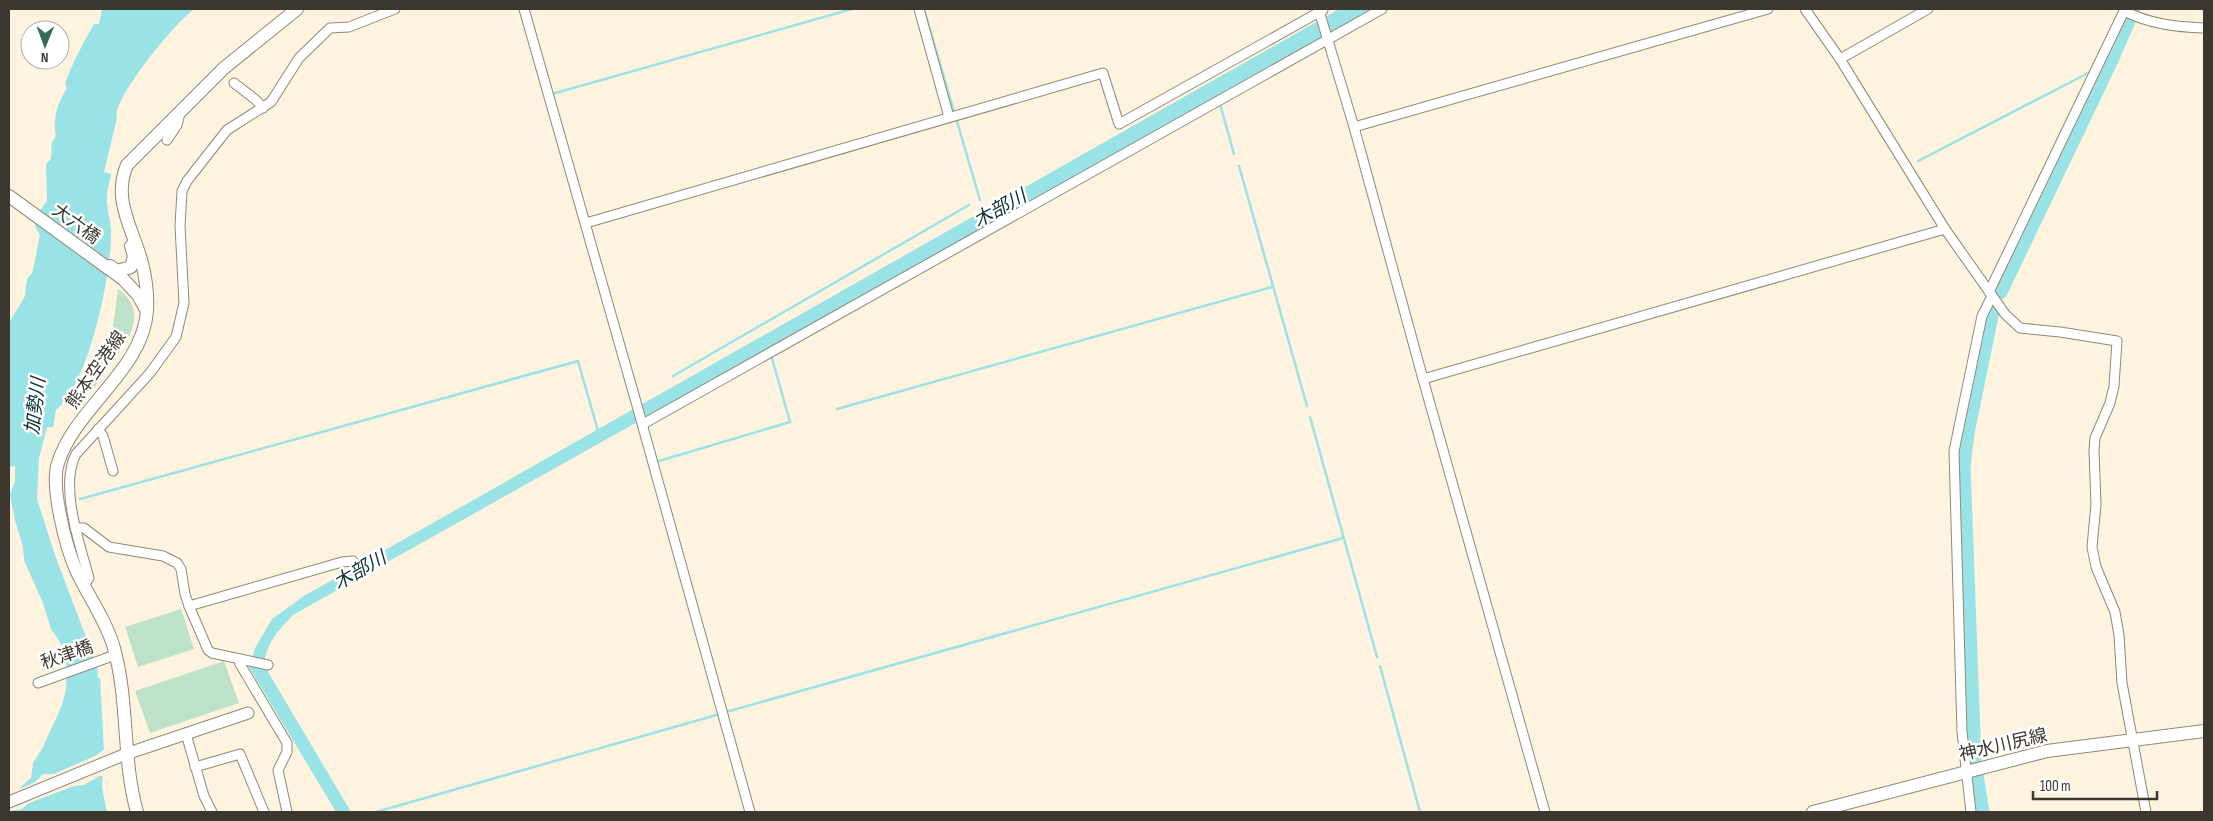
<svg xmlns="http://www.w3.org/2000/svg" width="2213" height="821" font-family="'Sofia Sans Condensed','Noto Sans JP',sans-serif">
	<rect width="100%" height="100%" fill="#fef3df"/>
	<!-- green -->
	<g fill="#bde2c9">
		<path d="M118,289C151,313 127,342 109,366C103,374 100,381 93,389L94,381L113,327Z"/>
		<polygon points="181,609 194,649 138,667 125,627"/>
		<polygon points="224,661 239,703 150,733 135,691"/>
	</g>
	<!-- water -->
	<g fill="#99e3e7">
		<path d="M102,9H195C178,18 110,102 117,118L104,172L111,174C110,181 107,189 107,197C106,208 111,220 111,231C112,273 89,384 56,410L53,427H47L39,458L37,499L56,558L97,666L98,678H100L104,750L102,788L107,812H9C9,798 21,786 31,778L33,763L43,747L62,705L66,689L67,667L60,642L51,629L43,603L24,560L23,547L15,520L10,495L15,481V466L9,467V323L25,296L27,279L32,273L34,265L40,235L35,226L41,209L47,201L46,164L51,159L52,142L56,136C52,119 58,103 67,88L65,84C72,63 83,44 94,24H99Z"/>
		<path d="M1339,9H1374L293,615C279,630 266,643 264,665L351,812H336L249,667L255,648L272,619L304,596Z"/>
	</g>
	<!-- pier -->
	<polygon fill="#fef3df" points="106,748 104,776 99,776 84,785 74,786 29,803 22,809 9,811 9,800 15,791 35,782 43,774 54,774 95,756"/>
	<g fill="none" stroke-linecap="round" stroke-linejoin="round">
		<!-- stream -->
		<g stroke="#99e3e7" stroke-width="2.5">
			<polyline points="924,9 980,200"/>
			<polyline points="2101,66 2111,60"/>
			<polyline points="552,94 852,9"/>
			<polyline points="1220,104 1234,154"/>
			<polyline points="1918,161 2092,71"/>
			<polyline points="1239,166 1307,406"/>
			<polyline points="673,376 969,205"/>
			<polyline points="837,409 1272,287"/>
			<polyline points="1310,417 1377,657"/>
			<polyline points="659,461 790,422 771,355"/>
			<polyline points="80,499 578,361 598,431"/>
			<polyline points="1380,666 1420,812"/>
			<polyline points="726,712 1343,538"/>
			<polyline points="376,812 720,714"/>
		</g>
		<!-- river -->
		<g stroke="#99e3e7" stroke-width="15">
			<polyline points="2000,292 2111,60 2133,9"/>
			<polyline points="1982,812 1974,762 1963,466 1967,433 1992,311"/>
		</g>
		<defs>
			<g id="minor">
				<polyline points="524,9 636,402 750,812"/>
				<polyline points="919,9 949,117"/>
				<polyline points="1321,9 1320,14 1354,127 1423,379 1545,812"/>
				<polyline points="1805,9 1840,59 1945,229 2005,314 2020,328 2060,332 2117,341 2114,386 2110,403 2095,438 2094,451 2096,504 2092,547 2096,567 2115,612 2119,635 2122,683 2146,812"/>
				<path d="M2124,11C2150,24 2176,27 2204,28"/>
				<polyline points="1840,59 1928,9"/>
				<polyline points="234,83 256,100 263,108"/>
				<polyline points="1354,127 1768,9"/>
				<polyline points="167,140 177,125 179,117 177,114"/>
				<polyline points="586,223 1103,73 1119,124 1323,10"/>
				<polyline points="1989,292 2125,9"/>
				<polyline points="1423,379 1945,229"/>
				<polyline points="643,424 1382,9"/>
				<polyline points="98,429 103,436 113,471"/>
				<polyline points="75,528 84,528 109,547 163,556 177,563 181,569 185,594 189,606 208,650 212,653 268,665"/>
				<path d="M84,585L89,578C80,545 59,486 76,454L150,373L176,337L184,303L180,226L182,191L187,181L227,130L271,102L299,58L330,28L349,27L395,9"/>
				<polyline points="189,606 342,562 353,561"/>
				<polyline points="239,659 240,664 287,743 287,752 278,770 287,812"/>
				<polyline points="38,683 115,655"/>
				<polyline points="186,734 204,796 212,812"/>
				<polyline points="195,767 240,754 264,812"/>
				<polyline points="1971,812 1962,732 1954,451 1982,316 1992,296"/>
			</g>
			<polyline id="tertiary" points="9,802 126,754 248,713"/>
			<g id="secondary">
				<polyline points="9,196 123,279 138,295 145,308"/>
				<polyline points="110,266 117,271 131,267 134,256 131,246"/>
				<path d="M137,812C122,759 129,702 114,648C106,620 88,596 76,570C66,547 50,486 58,463C75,408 143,370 147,311C148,295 146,279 142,263C133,229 112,200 127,165L224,68L297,9"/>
				<polyline points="1813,812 2047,751 2204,731"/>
			</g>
		</defs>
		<!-- minor casing -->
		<use href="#minor" stroke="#928875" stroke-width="11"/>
		<!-- tertiary casing -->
		<use href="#tertiary" stroke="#928875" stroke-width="13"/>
		<!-- secondary casing -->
		<use href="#secondary" stroke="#928875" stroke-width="14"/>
		<!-- minor -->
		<use href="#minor" stroke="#fff" stroke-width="9"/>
		<!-- tertiary -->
		<use href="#tertiary" stroke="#fff" stroke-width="11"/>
		<!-- secondary -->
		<use href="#secondary" stroke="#fff" stroke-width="12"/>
	</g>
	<g text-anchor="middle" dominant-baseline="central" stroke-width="5" stroke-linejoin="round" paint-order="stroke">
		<!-- street labels -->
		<g font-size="18" fill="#3b372f" stroke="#fff">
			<text transform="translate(76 224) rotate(36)">大六橋</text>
			<text transform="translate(96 370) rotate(-55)">熊本空港線</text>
			<text transform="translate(67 655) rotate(-19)">秋津橋</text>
			<text transform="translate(2003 745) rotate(-13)">神水川尻線</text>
		</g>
		<!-- water labels -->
		<g font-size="19" font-style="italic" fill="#0a3032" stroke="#fff">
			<text transform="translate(1000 209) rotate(-29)">木部川</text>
			<text transform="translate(36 406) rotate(-83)">加勢川</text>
			<text transform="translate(360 571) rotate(-30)">木部川</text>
		</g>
	</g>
	<!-- border -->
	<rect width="2213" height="821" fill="none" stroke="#3b372f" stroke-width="20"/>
	<!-- north arrow -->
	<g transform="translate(45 45) rotate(181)"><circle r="24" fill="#ffffff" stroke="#b1afac"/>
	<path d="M0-4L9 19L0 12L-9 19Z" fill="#316e59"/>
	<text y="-8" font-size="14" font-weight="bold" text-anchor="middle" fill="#3b372f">N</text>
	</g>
	<!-- scale -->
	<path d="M2033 791v8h124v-8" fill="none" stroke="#3b372f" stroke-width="2.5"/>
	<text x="2040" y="791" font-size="15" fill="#3b372f" stroke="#ffffff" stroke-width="4" paint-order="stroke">100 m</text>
</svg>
